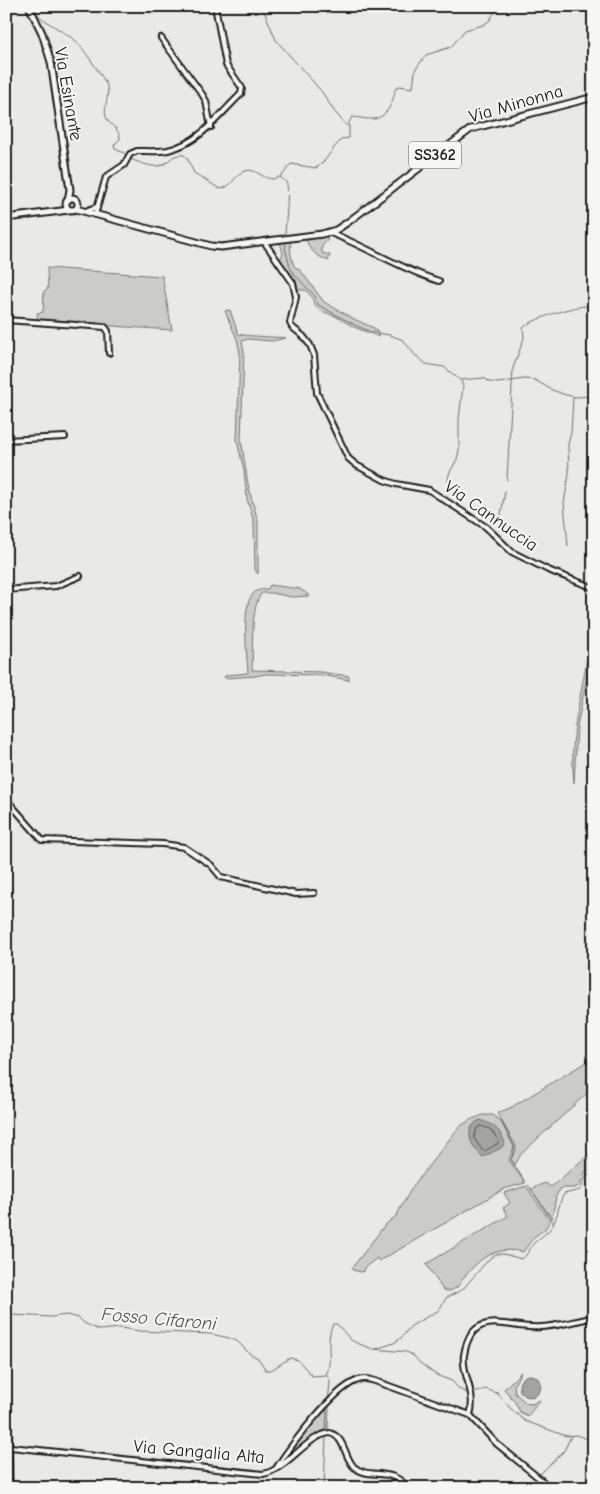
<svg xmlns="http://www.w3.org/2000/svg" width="600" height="1494" font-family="'Comic Neue',sans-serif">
	<rect width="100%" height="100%" fill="#e9e9e5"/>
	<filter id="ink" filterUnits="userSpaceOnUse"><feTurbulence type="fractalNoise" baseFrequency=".02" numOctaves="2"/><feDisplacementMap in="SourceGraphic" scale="10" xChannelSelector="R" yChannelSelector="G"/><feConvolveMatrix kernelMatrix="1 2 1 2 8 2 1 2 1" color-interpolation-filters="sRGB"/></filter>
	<g filter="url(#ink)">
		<!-- green -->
		<g fill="#cbcbc7" stroke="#747472">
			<path d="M328,235L327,241L322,246V253L330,255L328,261C317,256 309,251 306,238Z"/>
			<polygon points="290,241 291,255 294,266 301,271 324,302 354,319 376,329 379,337 354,327 335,316 321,311 315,306 312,297 306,290 297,290 291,275 280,260 283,253 280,242"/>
			<polygon points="47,268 162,276 172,330 38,321 37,313 43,312 44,291 48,289"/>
			<path d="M230,310L238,334C242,336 278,337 286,338L272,341L248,339L242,341L244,353L241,440L249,490L258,521V574L255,570L254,522L247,499L244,471L237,440L240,353L237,339L225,311Z"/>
			<path d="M270,585L300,589L310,596L292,597L272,593H262C250,605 253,652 252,670L321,672L349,676V680L321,675L265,674L256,676L226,678L224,677L227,675L248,673C247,656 241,606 253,594C257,589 262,590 268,589Z"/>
			<path d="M591,656L577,727L574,783C569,736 580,703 587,658Z"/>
			<polygon points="593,1058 594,1087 521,1154 515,1165 511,1159 516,1150 516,1146 497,1113 510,1108"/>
			<polygon points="483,1115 493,1115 501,1122 514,1147 509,1160 525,1183 504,1189 379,1261 377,1258 364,1268 364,1271 361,1272 353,1270 352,1268 385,1225 396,1216 413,1186 459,1127 470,1120"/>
			<polygon points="594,1150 594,1169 585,1172 580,1185 575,1188 561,1188 556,1196 552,1219 531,1189 545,1183 551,1187"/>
			<path d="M526,1186L550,1221L545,1229L534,1237L523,1252C496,1246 482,1256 464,1277C461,1281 459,1287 454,1289C450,1292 447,1291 443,1290L426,1264L508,1216L503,1208L510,1203L504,1193Z"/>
			<polygon points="521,1372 514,1385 515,1393 526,1403 532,1404 540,1400 528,1416 520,1412 515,1402 504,1389"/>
			<polygon points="329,1404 328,1431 314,1438 281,1464"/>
		</g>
		<!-- water -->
		<g fill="#a3a3a1" stroke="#6d6d6c">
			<path d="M480,1120C493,1124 500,1129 505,1143L501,1148L483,1157C471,1148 462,1128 480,1120Z"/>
			<circle cx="530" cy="1386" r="11"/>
		</g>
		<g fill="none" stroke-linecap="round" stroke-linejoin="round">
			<!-- shore -->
			<polygon stroke="#525251" stroke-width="1" points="481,1126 490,1129 499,1141 497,1144 485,1151 482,1150 474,1138 477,1128"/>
			<!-- stream -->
			<g stroke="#6d6d6c" stroke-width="1">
				<polyline points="262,6 276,40 322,92 334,111 347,126"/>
				<path d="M37,14C49,25 65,32 76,41C82,47 104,78 107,86C110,96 103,107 106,117C109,126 119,126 120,139L114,145L115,149L124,153L127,156"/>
				<path d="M130,159C138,162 154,169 162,165C172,161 170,154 184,155L187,158L194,173L220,189C232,188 234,175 245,171C257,166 266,186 281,176C286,173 287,167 291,164L316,168C327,161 332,148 342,139L349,138V122L352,117C358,117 363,119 369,119C385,121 394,103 395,89L399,86L413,88L415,70L426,55L451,47L465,30L483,25L490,20L498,6"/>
				<path d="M280,177C282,179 284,180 286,182C290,187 285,228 285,236"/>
				<polyline points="285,240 286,252 290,267 294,274 315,296 318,305 357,326 371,332 390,335 403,340 415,355 426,364 444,367 460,380 484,378 490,382 498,383 524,379 535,380 552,390 566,395 576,397 594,396"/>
				<path d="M507,480L513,368L524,338L523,328C531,320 565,309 578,307C583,306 589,306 594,306"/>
				<polyline points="448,482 449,474 457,459 459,450 459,419 463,386 461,381"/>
				<polyline points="501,515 505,491"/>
				<polyline points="568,546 564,503 569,474 568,444 571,433 573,398"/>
				<polyline points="501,1121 515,1147 511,1160 525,1182"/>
				<polyline points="528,1185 554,1224"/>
				<path d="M11,1315L51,1317L67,1315L79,1318L84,1323L99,1330L121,1328L139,1331L211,1334L229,1338L237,1341L250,1354L258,1358L266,1370H271L290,1358L298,1360L312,1376L326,1375C334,1360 324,1341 333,1324H337L351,1340L359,1344L373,1349L407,1352L414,1356L420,1363L436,1375L452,1381L459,1389L467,1393L477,1392L485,1389L497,1393L512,1410L525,1421L566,1436L576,1435L594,1441"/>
				<path d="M376,1349L394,1343L401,1338L411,1326L439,1310L446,1298L463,1289L488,1260L496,1254H503L522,1259C528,1254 530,1248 534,1243C542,1235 551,1232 555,1220C559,1211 559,1202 564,1194L580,1190L586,1177L594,1172"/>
				<polyline points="327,1375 330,1382 328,1402"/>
				<polyline points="326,1430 327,1406"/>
				<polyline points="539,1475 564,1451 571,1436"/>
				<polyline points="324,1488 326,1436"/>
			</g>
			<defs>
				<g id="minor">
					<polyline points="161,38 202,94 206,101 211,127"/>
					<polyline points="88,210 97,207"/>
					<path d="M95,215L106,177L124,165L130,154L137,151C147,151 158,152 168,150C201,142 218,116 241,94L242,88L226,65L215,6"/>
					<path d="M328,232C366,246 400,269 439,281"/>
					<polyline points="265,243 293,283 296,297 290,323 292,327 303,336 310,345 314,355 317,393 348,458 356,465 384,480 396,484 429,490 486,527 512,552 548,570 594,588"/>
					<polyline points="6,320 105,327 108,331 109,353"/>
					<polyline points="6,440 65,437"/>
					<polyline points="6,590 56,586 80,576"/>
					<polyline points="6,799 42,840 163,844 184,847 211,865 221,877 296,894 314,893"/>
					<path d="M470,1415C477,1392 461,1375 464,1355C472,1305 509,1330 541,1327C558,1326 577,1321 594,1317"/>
					<path d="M11,1447L263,1474C288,1469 307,1435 330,1433C345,1437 344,1457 354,1467C369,1480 391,1466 408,1488"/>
					<path d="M277,1467C291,1445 333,1390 356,1381C362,1378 369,1379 375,1381L470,1415L497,1444L551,1488"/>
				</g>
				<g id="major">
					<polyline points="29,6 42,33 51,62 70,190 68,200"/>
					<circle cx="72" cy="204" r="6"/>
					<polyline points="76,209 211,246 221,247 322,234 336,230 348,222 471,129 594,97"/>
					<polyline points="6,218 69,210"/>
				</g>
				<polyline id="highway" points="6,1291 9,1488"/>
			</defs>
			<!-- minor casing -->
			<use href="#minor" stroke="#1c1c1c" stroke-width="8"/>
			<!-- major casing -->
			<use href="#major" stroke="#1c1c1c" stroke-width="9"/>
			<!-- highway casing -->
			<use href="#highway" stroke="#1c1c1c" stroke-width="9"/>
			<!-- minor -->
			<use href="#minor" stroke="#f6f6f2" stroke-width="4"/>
			<!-- major -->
			<use href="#major" stroke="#f6f6f2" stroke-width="5"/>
			<!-- highway -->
			<use href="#highway" stroke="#f6f6f2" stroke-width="5.5"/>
		</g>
	</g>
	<g text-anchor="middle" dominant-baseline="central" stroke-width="4" stroke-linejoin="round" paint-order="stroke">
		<!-- shield labels -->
		<rect fill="#f6f6f2" stroke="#5d5d5c" stroke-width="1" x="409" y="141.5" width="52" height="27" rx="4"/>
		<g font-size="16" font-weight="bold" fill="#1c1c1c">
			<text x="435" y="155">SS362</text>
		</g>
		<!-- street labels -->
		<g font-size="18" fill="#1c1c1c" stroke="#f6f6f2">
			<text transform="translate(68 94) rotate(80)">Via Esinante</text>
			<text transform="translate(516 104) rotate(-16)">Via Minonna</text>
			<text transform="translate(491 516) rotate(35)">Via Cannuccia</text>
			<text transform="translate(199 1452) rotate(5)">Via Gangalia Alta</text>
		</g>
		<!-- water labels -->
		<g font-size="19" font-style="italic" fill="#525251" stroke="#f6f6f2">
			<text transform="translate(159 1319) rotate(5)">Fosso Cifaroni</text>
		</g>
	</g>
	<!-- margin -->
	<rect width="600" height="1494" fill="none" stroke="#f6f6f2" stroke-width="25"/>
	<rect x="12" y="12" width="575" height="1469" fill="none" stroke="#1c1c1c" stroke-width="2" filter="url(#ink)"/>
</svg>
